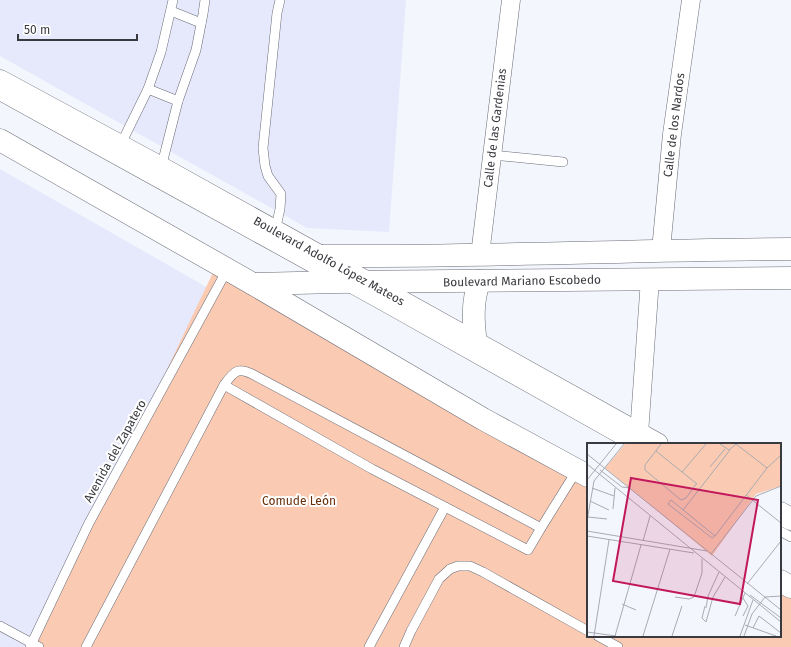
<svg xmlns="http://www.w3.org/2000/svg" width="791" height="647" font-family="'Fira Sans',sans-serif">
	<rect width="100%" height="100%" fill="#f4f6fd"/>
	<!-- built -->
	<g fill="#e6e9fc">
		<polygon points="0,0 406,0 389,232 307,228 0,56"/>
		<polygon points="0,169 238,305 39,647 0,647"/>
	</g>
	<!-- green -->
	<polygon fill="#fbcab2" points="218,262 588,468 588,636 780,636 780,576 791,582 791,647 35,647"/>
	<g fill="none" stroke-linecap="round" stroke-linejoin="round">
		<defs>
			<g id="service">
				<polyline points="171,11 201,23"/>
				<polyline points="148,89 178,101"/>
				<path d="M0,96C110,156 218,217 328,277"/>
				<polyline points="120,146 148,89 161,52 173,0"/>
				<polyline points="492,155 563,162"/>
				<polyline points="161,168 178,101 196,50 203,14 205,0"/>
				<polyline points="275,231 280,209 281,194 268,176 265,166 263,148 277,13 280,0"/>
				<polyline points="348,287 393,312 628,444"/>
				<polyline points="541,528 577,470"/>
				<polyline points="780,531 791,537"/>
				<polyline points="0,626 39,647"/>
				<polyline points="598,636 618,647"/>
				<polyline points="30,647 89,523 227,270"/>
				<path d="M86,647L224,385C233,373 237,366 252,374L541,528L528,550L372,469L224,385"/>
				<polyline points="369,647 445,507"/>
				<polyline points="404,647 411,631 439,579 450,569 458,566 470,566 483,572 588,631"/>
			</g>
			<g id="minor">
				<polyline points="661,250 672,134 691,0"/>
				<polyline points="480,255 511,0"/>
				<polyline points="639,434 650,279"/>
			</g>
			<g id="primary">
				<polyline points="0,81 161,168 657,444"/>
				<polyline points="0,140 253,284 483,419 588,476"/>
				<path d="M322,256C479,257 635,250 791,249"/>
				<polyline points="253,284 338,282 791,278"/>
				<path d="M476,344C473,321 472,304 479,281"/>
				<polyline points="780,513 791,519"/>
				<polyline points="780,581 791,587"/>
			</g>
		</defs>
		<!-- service casing -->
		<use href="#service" stroke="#6a6c76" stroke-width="10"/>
		<!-- minor casing -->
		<use href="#minor" stroke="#6a6c76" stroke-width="19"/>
		<!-- primary casing -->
		<use href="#primary" stroke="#6a6c76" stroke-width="23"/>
		<!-- service -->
		<use href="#service" stroke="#fff" stroke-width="9"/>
		<!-- minor -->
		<use href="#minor" stroke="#fff" stroke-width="18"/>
		<!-- primary -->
		<use href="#primary" stroke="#fff" stroke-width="22"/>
	</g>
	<g text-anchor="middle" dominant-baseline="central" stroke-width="4" stroke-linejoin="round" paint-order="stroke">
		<!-- street labels -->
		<g font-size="12" fill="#393a3f" stroke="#fff">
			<text transform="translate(674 125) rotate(-83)">Calle de los Nardos</text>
			<text transform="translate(495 128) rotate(-83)">Calle de las Gardenias</text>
			<text transform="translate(329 261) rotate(29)">Boulevard Adolfo López Mateos</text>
			<text transform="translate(522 281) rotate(-1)">Boulevard Mariano Escobedo</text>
			<text transform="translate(115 451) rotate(-61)">Avenida del Zapatero</text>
		</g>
		<!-- park labels -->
		<g font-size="12" fill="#692f0b" stroke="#fff">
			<text x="299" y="501">Comude León</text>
		</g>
	</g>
	<!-- overview -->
	<g transform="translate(587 443)">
		<rect width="194" height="194" fill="#f4f6fd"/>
		<path d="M38,1H194V43L169,51L125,113L18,25Z" fill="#fbcab2"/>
		<path fill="none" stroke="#a9abb1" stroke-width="1" d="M74,1L58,22V27L94,57L99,55L110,40M133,1L142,7L149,1L180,25L194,12M69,8L110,41M0,11L194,167M0,21L194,179M123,24L138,6M13,27L35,44L43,45M95,29L119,1M0,37L29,1M5,45L27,53M159,52L194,80M3,58L22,67M26,66L28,45M96,67L143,7M1,74L20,76M0,78L7,38L37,1M0,88L120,108M0,93L107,110M128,93L84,57L81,61L125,95L128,93L180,25M56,98L63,73M124,111L169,53L194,43M160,141L194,98M163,152L194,175M88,154L102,156L107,154L115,130V116M156,155L161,163L156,173M35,161L49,167M118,163L115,175L119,179L126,154L138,134M119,165L121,153L132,129M148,173L158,150M158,182L189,193M166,185L172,173L194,190M0,189L29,193M7,193L22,97M28,193L54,102M56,193L83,106M85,193L95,163M153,193L166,157M157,193L165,171L178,154L194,153"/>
		<path fill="#c2185b" fill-opacity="0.15" stroke="#c2185b" stroke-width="2" d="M44,35L171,57L153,161L26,138Z"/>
		<rect width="194" height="194" fill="none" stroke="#393a3f" stroke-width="2"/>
	</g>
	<!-- scale -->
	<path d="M18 34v6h119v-6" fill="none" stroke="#393a3f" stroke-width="2"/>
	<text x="24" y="34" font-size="12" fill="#393a3f" stroke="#ffffff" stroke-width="3" paint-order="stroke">50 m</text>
</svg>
